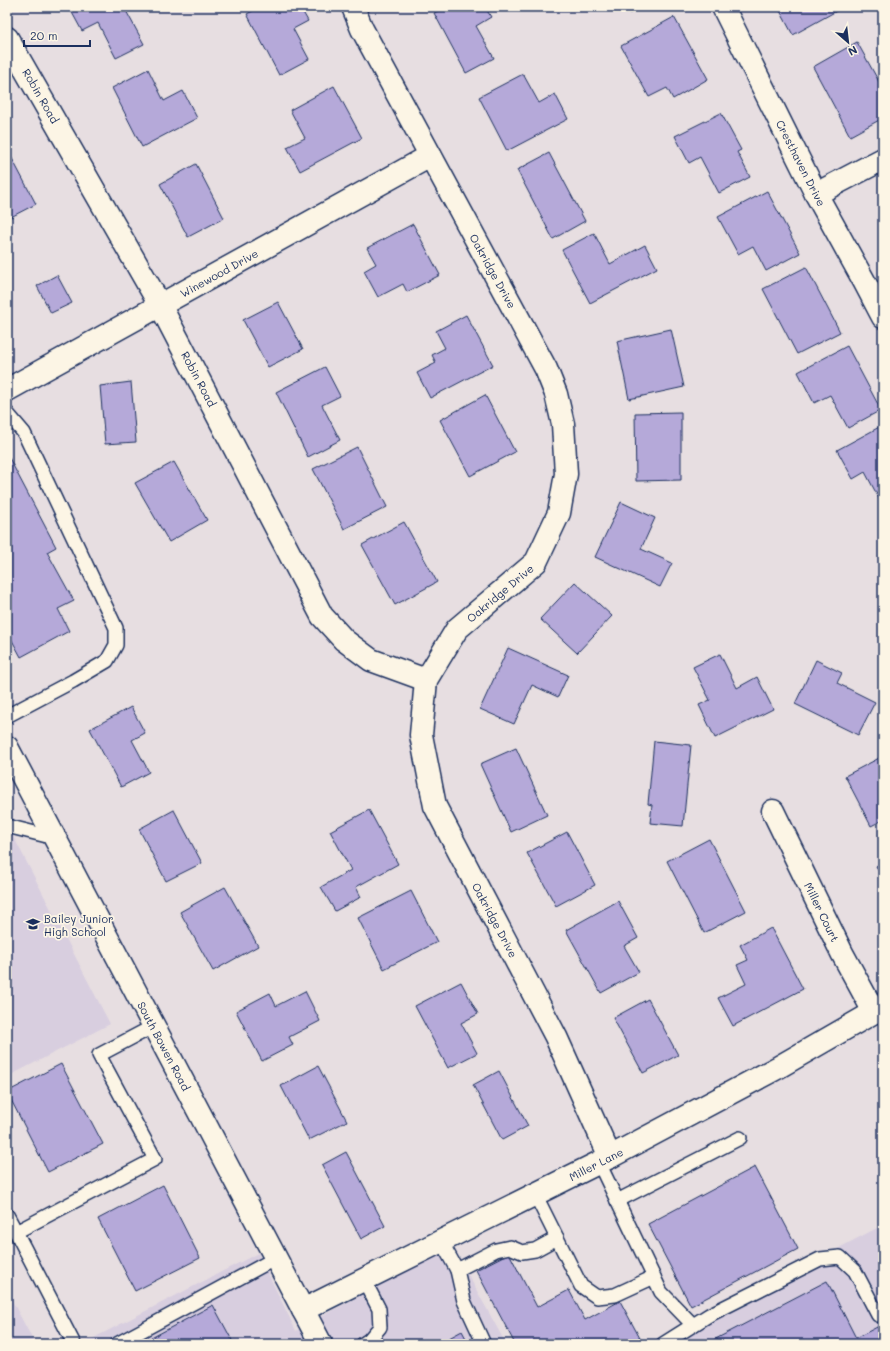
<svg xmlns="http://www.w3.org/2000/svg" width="890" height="1351" font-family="Mali,sans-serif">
	<rect width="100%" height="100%" fill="#e7dee1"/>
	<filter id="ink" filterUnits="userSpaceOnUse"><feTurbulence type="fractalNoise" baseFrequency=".025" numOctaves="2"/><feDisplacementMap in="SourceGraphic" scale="8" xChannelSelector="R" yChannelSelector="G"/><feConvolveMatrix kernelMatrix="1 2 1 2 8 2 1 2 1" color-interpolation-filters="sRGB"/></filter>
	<g filter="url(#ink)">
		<!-- built -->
		<g fill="#d8cedf">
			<polygon points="7,824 110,1024 7,1077"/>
			<polygon points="877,1228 883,1239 883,1344 655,1344"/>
			<polygon points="453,1247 506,1344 82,1344 258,1253 296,1331 335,1309"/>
			<polygon points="7,1291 35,1344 7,1344"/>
		</g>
		<!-- building -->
		<g fill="#b5a9d9" stroke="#1b2f5e">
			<polygon points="69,7 124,7 144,44 116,58 98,23 82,31"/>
			<polygon points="260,7 300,7 308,21 293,29 309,59 279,75 247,14"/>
			<polygon points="446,7 485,7 491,17 476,26 494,58 466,73 434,13"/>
			<polygon points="627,7 643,7 630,13"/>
			<polygon points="778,7 839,7 840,9 793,35"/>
			<polygon points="674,17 708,79 673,99 667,88 649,97 621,46"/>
			<polygon points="857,42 883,89 883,118 850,136 813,67"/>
			<polygon points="148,69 164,101 183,91 197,118 142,147 112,88"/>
			<polygon points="523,74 539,103 555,94 568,119 507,151 479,97"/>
			<polygon points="334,86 362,138 300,171 287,147 305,138 290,110"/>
			<polygon points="721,113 741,150 737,152 750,177 719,193 700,157 689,163 675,136"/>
			<polygon points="7,149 36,204 7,219"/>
			<polygon points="549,153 585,221 553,239 517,170"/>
			<polygon points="196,164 224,218 188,237 160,184"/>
			<polygon points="767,191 800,253 766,271 753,246 738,254 718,217"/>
			<polygon points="413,224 440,275 407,292 403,284 378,297 364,271 376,264 367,248"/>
			<polygon points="594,233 610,264 645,245 657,268 590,303 562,250"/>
			<polygon points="806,267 840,332 797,354 763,289"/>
			<polygon points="57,275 72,303 51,313 37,286"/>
			<polygon points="278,302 303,349 268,367 243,320"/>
			<polygon points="466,315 493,365 430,398 417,373 436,363 432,355 445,348 436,331"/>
			<polygon points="671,329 684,387 629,399 617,341"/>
			<polygon points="847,346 881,410 848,428 830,395 814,403 798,372"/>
			<polygon points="325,367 340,396 322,405 340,440 308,457 276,392"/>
			<polygon points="131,382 136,442 105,444 100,386"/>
			<polygon points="485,395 515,452 470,476 440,420"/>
			<polygon points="681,412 681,480 636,481 635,413"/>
			<polygon points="883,425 883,506 865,472 853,479 837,450"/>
			<polygon points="357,447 387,507 344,529 313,469"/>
			<polygon points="7,454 56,547 47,552 74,601 58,609 69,631 21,657 7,631"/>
			<polygon points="174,462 207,520 169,542 135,483"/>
			<polygon points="621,502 655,518 641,549 672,563 660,587 595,557"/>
			<polygon points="404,522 437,582 395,605 362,545"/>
			<polygon points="575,582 612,616 577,653 540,619"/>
			<polygon points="508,648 568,675 558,697 532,685 514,724 480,709"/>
			<polygon points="720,654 737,688 757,677 773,709 715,738 699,705 710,700 693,667"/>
			<polygon points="816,660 842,673 837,683 875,702 858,735 795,704"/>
			<polygon points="131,707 145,733 132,740 149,772 121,787 90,729"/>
			<polygon points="654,741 691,745 683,826 650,823 652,805 648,804"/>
			<polygon points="516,748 547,815 511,832 480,764"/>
			<polygon points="883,756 883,820 871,826 845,776"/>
			<polygon points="174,810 202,863 166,881 139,829"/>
			<polygon points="369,810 398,864 356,887 361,897 335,911 321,887 351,870 330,831"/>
			<polygon points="567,832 595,885 556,906 527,853"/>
			<polygon points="709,839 746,911 704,933 667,861"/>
			<polygon points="883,862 883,879 876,866"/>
			<polygon points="225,887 258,946 213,971 180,912"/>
			<polygon points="411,891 437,942 384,969 358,918"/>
			<polygon points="618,901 638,938 624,946 639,972 601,993 566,930"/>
			<polygon points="771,928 803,989 733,1026 718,998 746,984 737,965 748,960 740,945"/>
			<polygon points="461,982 478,1014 461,1023 477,1053 448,1068 415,1006"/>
			<polygon points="305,991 320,1021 289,1037 293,1045 262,1061 236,1011 270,993 276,1006"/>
			<polygon points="648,999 678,1055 643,1073 613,1018"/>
			<polygon points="61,1064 103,1144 48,1172 7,1092"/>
			<polygon points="318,1066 347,1121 309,1140 281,1086"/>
			<polygon points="499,1071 528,1126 502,1140 473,1085"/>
			<polygon points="346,1152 385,1226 361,1239 322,1165"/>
			<polygon points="755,1167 798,1249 691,1306 648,1224"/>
			<polygon points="163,1185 200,1258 135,1291 98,1219"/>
			<polygon points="509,1253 537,1307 569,1290 585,1320 620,1301 642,1342 637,1344 515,1344 476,1270"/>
			<polygon points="827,1281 856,1338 883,1324 883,1344 706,1344"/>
			<polygon points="213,1305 234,1344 140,1344"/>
			<polygon points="462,1331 469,1344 438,1344"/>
		</g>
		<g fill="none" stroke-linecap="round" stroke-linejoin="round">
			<defs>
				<g id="service">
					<polyline points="7,413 24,433 116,628 116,645 107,661 73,681 7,716"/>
					<polyline points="7,826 55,838"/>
					<polyline points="599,1163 661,1292 693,1325"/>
					<polyline points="535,1194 581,1286 597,1297 615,1295 654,1277"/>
					<polyline points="617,1201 740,1138"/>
					<polyline points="7,1215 16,1232 155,1159 99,1055 154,1026"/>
					<polyline points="16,1232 74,1344"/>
					<polyline points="441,1241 457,1270 496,1250 510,1247 522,1252 535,1250 557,1238"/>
					<polyline points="457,1270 464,1301 484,1344"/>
					<polyline points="117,1344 276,1258"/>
					<polyline points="363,1344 369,1340 380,1327 379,1309 364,1280"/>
					<polyline points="663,1344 709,1315 820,1259 840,1257 855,1271 878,1315"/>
				</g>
				<g id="minor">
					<polyline points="353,7 362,29 546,369 556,394 563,424 566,474 559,513 536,562 457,629 426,680 421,735 435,806 556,1037 610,1157"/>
					<polyline points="723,7 816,194 864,281 883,317"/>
					<polyline points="7,38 160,305 322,616 344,640 371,660 426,680"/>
					<polyline points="816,194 883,159"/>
					<polyline points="7,390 430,156"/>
					<polyline points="773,811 842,953 874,1012"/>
					<polyline points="303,1310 610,1157 777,1068 883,1007"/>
				</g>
				<polyline id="secondary" points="7,747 321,1344"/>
			</defs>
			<!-- service casing -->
			<use href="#service" stroke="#1b2f5e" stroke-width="16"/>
			<!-- minor casing -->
			<use href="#minor" stroke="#1b2f5e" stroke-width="25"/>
			<!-- secondary casing -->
			<use href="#secondary" stroke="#1b2f5e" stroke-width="25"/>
			<!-- service -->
			<use href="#service" stroke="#fcf5e5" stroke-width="13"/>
			<!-- minor -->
			<use href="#minor" stroke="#fcf5e5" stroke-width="22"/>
			<!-- secondary -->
			<use href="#secondary" stroke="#fcf5e5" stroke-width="22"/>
		</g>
	</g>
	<!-- icons -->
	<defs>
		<symbol id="school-bare" viewBox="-9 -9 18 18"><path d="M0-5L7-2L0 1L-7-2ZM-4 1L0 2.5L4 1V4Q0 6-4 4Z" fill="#1b2f5e" stroke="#fcf5e5" stroke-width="2.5" paint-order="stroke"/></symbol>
	</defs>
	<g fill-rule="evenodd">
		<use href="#school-bare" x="23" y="914" width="20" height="20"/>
	</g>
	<g text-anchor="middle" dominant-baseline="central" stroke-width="3.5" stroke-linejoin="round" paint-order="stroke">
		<!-- street labels -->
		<g font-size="11" fill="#1b2f5e" stroke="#fcf5e5">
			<text transform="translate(41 96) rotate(60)">Robin Road</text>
			<text transform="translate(801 163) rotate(63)">Cresthaven Drive</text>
			<text transform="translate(493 271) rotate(61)">Oakridge Drive</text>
			<text transform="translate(219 273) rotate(-29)">Winewood Drive</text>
			<text transform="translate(199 379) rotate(62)">Robin Road</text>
			<text transform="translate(500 593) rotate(-40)">Oakridge Drive</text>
			<text transform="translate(822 912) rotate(64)">Miller Court</text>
			<text transform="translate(495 920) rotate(62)">Oakridge Drive</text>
			<text transform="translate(164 1046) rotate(62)">South Bowen Road</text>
			<text transform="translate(596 1164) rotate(-27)">Miller Lane</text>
		</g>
		<!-- poi labels -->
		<g font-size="11" fill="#1b2f5e" stroke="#fcf5e5" text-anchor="start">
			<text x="44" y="918">Bailey Junior<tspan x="44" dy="13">High School</tspan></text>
		</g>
	</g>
	<!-- margin -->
	<rect width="890" height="1351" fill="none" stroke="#fcf5e5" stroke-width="24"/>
	<rect x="12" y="12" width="866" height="1327" fill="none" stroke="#1b2f5e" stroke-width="1.5" filter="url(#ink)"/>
	<!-- north arrow -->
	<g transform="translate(848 42) rotate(152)" stroke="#fcf5e5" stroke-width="3" paint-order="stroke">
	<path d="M0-3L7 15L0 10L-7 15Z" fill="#1b2f5e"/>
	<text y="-6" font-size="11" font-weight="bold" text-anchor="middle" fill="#1b2f5e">N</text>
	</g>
	<!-- scale -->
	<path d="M24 40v6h66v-6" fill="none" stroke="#1b2f5e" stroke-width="2"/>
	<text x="30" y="40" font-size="12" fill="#1b2f5e" stroke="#fcf5e5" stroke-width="3" paint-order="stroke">20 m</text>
</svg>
